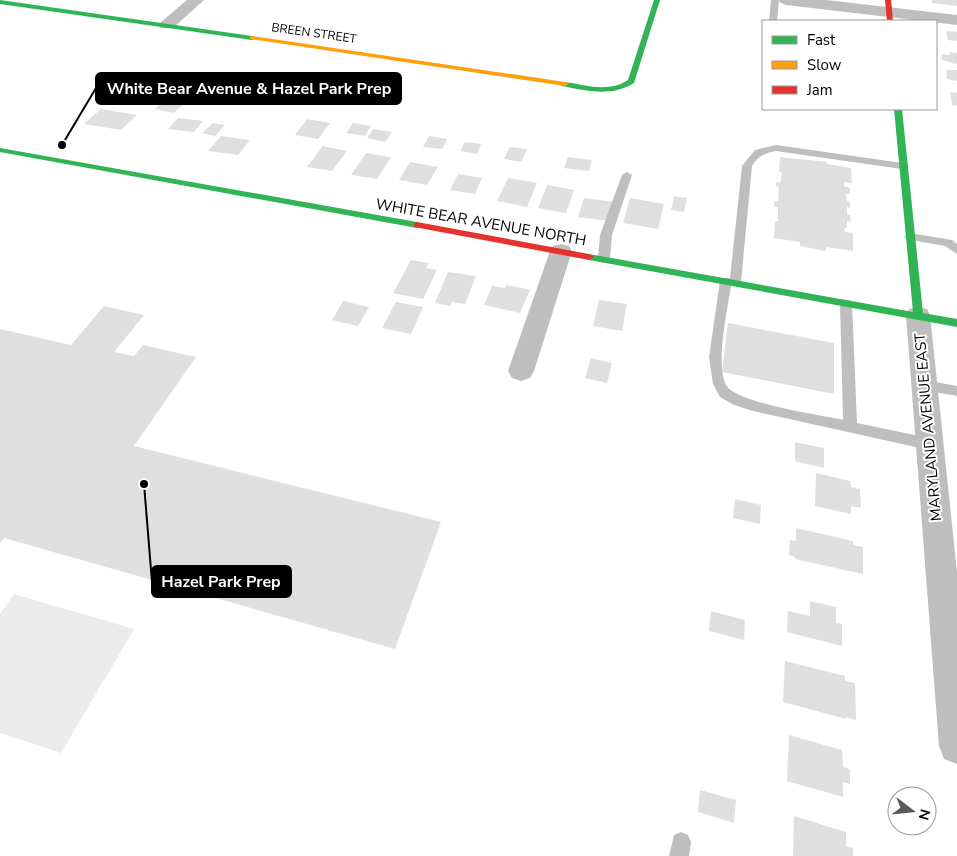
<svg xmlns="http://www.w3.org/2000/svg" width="957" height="856" font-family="'Nunito Sans',sans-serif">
	<rect width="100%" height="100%" fill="#fff"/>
	<!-- green -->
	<polygon fill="#ebebeb" points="14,594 134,629 61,753 0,733 0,614"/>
	<!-- building -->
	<g fill="#dfdfdf">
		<polygon points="932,0 957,0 957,6 932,3"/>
		<polygon points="946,31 957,32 957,41 948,40"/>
		<polygon points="949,52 957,53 957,64 942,60 941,54 950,55"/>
		<polygon points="946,70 957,70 957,81 947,79"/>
		<polygon points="950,92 957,93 957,106 952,105"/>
		<polygon points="167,98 186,102 174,113 155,109"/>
		<polygon points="101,109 137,115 121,130 84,124"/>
		<polygon points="178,118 203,121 194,132 168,129"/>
		<polygon points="307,119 330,123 318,139 295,135"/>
		<polygon points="213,123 225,125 215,136 202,133"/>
		<polygon points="353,123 371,126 365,136 346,133"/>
		<polygon points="373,129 392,132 385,142 367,138"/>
		<polygon points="221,136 250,140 238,155 208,151"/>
		<polygon points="429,136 447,139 442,149 423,147"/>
		<polygon points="465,142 481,144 477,154 460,151"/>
		<polygon points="323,146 347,151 332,171 307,167"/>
		<polygon points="510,147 527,149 521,162 504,159"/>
		<polygon points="366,153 391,157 377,179 351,175"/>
		<polygon points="568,157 592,160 589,171 564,168"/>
		<polygon points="780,157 827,162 827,164 851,168 852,183 844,182 844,186 850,188 850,194 846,194 847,201 850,202 850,208 847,207 847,215 850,215 851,222 847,221 847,228 844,228 845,232 853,233 853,251 826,247 826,251 800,246 800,242 774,238 775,221 778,221 778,207 774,206 774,201 778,202 779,187 776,186 776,182 780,183 781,179 782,172 779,172"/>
		<polygon points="410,162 438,167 427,185 399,180"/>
		<polygon points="458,174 482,178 475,194 450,190"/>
		<polygon points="508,178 537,183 527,207 497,201"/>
		<polygon points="547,185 574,190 566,213 538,208"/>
		<polygon points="674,196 687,198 684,212 671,210"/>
		<polygon points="584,198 615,202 610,221 578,217"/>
		<polygon points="630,198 664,204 658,229 623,223"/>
		<polygon points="411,260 429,263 426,268 437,270 423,299 393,293"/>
		<polygon points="448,272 476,276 465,304 452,302 450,306 435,303"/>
		<polygon points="507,285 530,290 520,313 484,305 492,286 505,288"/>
		<polygon points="599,300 627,304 622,331 593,326"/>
		<polygon points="343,301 369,307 358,326 332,320"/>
		<polygon points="396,302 423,307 411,334 382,328"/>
		<polygon points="104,306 144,315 114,352 134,356 143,345 196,357 134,446 441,522 395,649 4,538 0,543 0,329 71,345"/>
		<polygon points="728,323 834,343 834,394 722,372"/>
		<polygon points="591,358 612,363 607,383 585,378"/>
		<polygon points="795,442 824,448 824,468 795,461"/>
		<polygon points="816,473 850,481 851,487 860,489 861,508 851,506 851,514 815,506"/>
		<polygon points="735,499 761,505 760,524 733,518"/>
		<polygon points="796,528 853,541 853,545 863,547 863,574 795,559 795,557 789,555 790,540 796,541"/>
		<polygon points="810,601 836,607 836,623 842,624 842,646 787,632 788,611 810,616"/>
		<polygon points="711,611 745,620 744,640 709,631"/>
		<polygon points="785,661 845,676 845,681 855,683 856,720 846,717 846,719 783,702"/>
		<polygon points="789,735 842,750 843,767 850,769 850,784 843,782 843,797 787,781"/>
		<polygon points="700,790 736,800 734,823 698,812"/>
		<polygon points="794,816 846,832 846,846 853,848 853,856 793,856"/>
	</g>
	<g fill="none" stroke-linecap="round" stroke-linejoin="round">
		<!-- lane -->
		<g fill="#bebebe" fill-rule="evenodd">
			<polygon points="771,0 779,0 777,21 769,21"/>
			<path d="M776,145L902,163L907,166L902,169L776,151C765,153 758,156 752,166L741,282L739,285H731C728,309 715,363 726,385C736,403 820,415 843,420L840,303L842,300H850L852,303L857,423L929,438L934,440L936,444L934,448L929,450L753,411L734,405L720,397L713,384L709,357L720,281L722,278H730L742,166L755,150Z"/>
			<polygon points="627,172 632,175 612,235 610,259 604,263 600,262 598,259 600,235 622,175"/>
			<polygon points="910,233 952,240 957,244 957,254 945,246 906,239 904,237"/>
			<polygon points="924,380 957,386 957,396 919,389 917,385 919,381"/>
			<polygon points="681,832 688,835 691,842 689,856 669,856 674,835"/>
		</g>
		<!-- street -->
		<g fill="#bebebe" fill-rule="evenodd">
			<polygon points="187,0 204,0 173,28 161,28 159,25 161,22"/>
			<polygon points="778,0 826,0 957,15 957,25 786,5 781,3"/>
			<polygon points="561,244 569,246 572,251 534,371 530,378 521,381 512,378 508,371 550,251 553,246"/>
			<polygon points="918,307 927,309 930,315 957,572 957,764 944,759 939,746 906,315 909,309"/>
		</g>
		<!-- fast -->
		<g fill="#30b455" fill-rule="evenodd">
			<polygon points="0,0 252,36 255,38 252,40 0,4"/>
			<path d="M654,0H660L634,83C612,97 586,91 562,86V82H565C586,85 608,93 628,80Z"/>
			<polygon points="894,109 902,109 923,313 957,319 957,327 589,260 584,257 589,254 913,312"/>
			<polygon points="0,148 417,222 421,225 417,228 0,152"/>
		</g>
		<!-- slow -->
		<polygon fill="#ff9f0a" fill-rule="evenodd" points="252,36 565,82 569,84 565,86 250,39 250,37"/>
		<!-- jam -->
		<g fill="#e5322d" fill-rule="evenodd">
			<polygon points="885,0 891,0 893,21 887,21"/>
			<polygon points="417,222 589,254 594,257 589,260 414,227 414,223"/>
		</g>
	</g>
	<g text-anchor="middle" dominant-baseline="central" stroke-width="4" stroke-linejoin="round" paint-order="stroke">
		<!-- far-street labels -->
		<g font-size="12" fill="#000" stroke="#fff">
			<text transform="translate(314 33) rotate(8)">BREEN STREET</text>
		</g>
		<!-- street labels -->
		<g font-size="15" fill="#000" stroke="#fff">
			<text transform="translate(481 222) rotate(10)">WHITE BEAR AVENUE NORTH</text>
			<text transform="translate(928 427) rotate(-95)">MARYLAND AVENUE EAST</text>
		</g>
	</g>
	<!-- callouts -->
	<path fill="none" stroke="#000" stroke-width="2" d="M62 145L96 88M144 484L152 582"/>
	<g fill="#000" stroke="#fff" stroke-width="2">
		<circle cx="62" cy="145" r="5"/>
		<circle cx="144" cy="484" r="5"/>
	</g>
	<g fill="#000" stroke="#000" stroke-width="2">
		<rect x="96" y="73" width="305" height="31" rx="5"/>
		<rect x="152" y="566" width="139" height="31" rx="5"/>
	</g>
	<g font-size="16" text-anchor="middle" font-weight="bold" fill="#fff">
		<text x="249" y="94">White Bear Avenue &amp; Hazel Park Prep</text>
		<text x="221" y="587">Hazel Park Prep</text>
	</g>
	<!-- legend -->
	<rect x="762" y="20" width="175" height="90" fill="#ffffff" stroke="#999999"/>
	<rect x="772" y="36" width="25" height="8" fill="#30b455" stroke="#999999"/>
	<text x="807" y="45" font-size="15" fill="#000000">Fast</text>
	<rect x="772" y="61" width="25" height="8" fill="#ff9f0a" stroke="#999999"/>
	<text x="807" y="70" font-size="15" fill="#000000">Slow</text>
	<rect x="772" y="86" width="25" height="8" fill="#e5322d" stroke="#999999"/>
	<text x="807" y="95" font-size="15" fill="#000000">Jam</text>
	<!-- north arrow -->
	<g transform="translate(912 811) rotate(106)"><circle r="24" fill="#ffffff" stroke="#999999"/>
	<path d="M0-4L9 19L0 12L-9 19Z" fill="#595959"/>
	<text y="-8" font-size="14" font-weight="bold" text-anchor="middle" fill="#000000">N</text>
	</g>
</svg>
